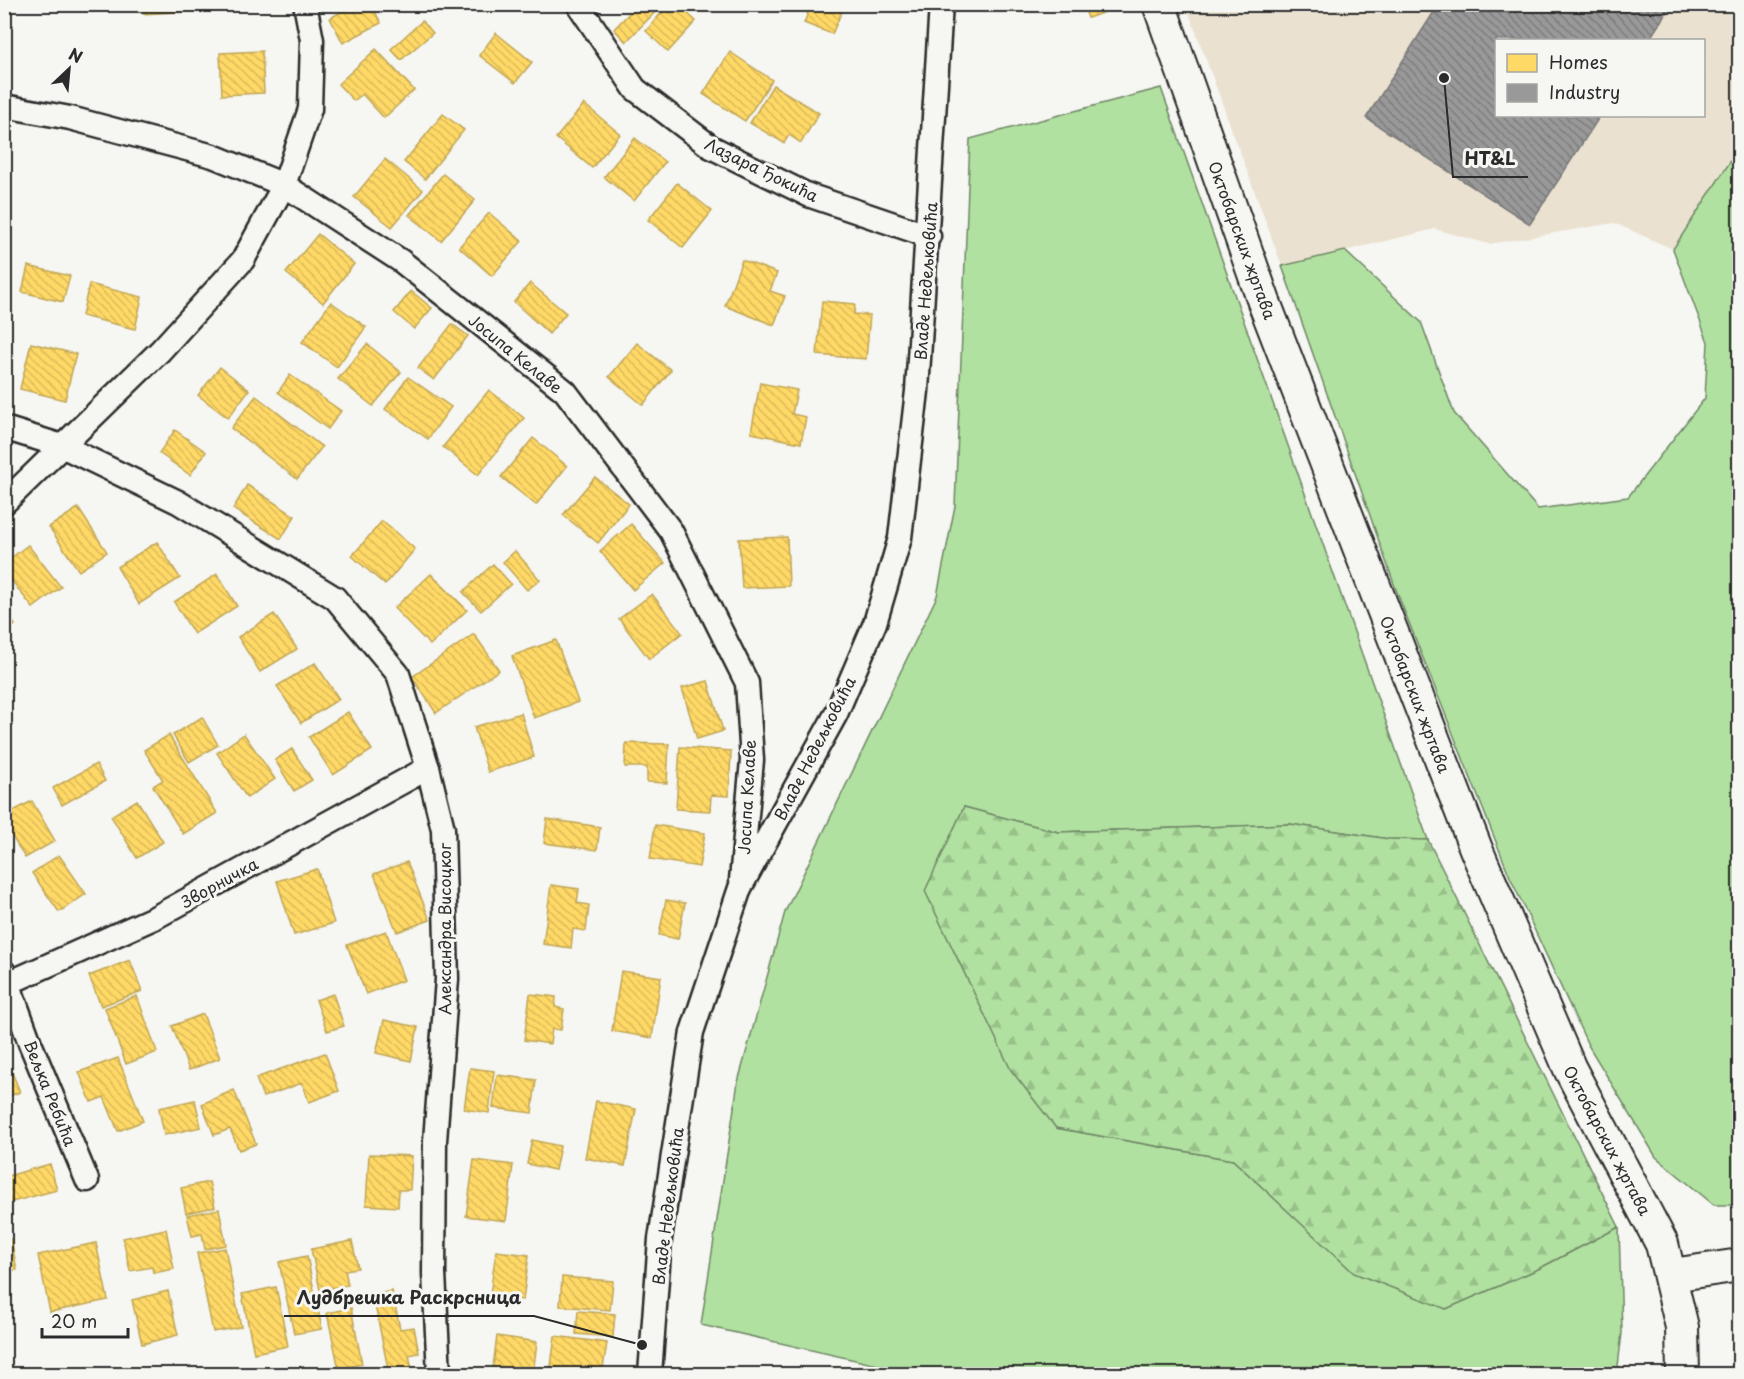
<svg xmlns="http://www.w3.org/2000/svg" width="1744" height="1379" font-family="'Playpen Sans',sans-serif">
	<defs>
		<pattern id="forest-firs" width="22" height="20" patternUnits="userSpaceOnUse" patternTransform="scale(1.5)"><rect width="22" height="20" fill="#b1e1a0"/><path d="M5 1l3.5 6h-7zM16 11l3.5 6h-7z" fill="#98c18a"/></pattern>
		<pattern id="homes-back-hatch" width="6" height="6" patternUnits="userSpaceOnUse" patternTransform="scale(1.5)"><rect width="6" height="6" fill="#ffd966"/><path d="M-1 5l2 2M0 0l6 6M5-1l2 2" fill="none" stroke="#dbba59"/></pattern>
		<pattern id="industry-back-hatch" width="6" height="6" patternUnits="userSpaceOnUse" patternTransform="scale(1.5)"><rect width="6" height="6" fill="#999"/><path d="M-1 5l2 2M0 0l6 6M5-1l2 2" fill="none" stroke="#7d7d7d"/></pattern>
	</defs>
	<rect width="100%" height="100%" fill="#f6f6f2"/>
	<filter id="ink" filterUnits="userSpaceOnUse"><feTurbulence type="fractalNoise" baseFrequency=".0167" numOctaves="2"/><feDisplacementMap in="SourceGraphic" scale="12" xChannelSelector="R" yChannelSelector="G"/><feConvolveMatrix kernelMatrix="1 2 1 2 8 2 1 2 1" color-interpolation-filters="sRGB"/></filter>
	<g filter="url(#ink)">
		<!-- built -->
		<path fill="#eae1d0" fill-rule="evenodd" d="M1186,5H1739V148L1673,249L1614,223L1489,244L1435,229L1282,266ZM1496,40H1704V116H1496Z"/>
		<!-- grass -->
		<g fill="#b1e1a0" stroke="#6e8666" stroke-width="1.5">
			<polygon points="1161,88 1428,840 1389,839 1290,824 1058,832 964,807 926,892 966,976 1056,1128 1233,1160 1287,1210 1446,1309 1538,1269 1619,1227 1622,1333 1617,1374 917,1374 701,1325 738,1082 785,912 937,596 955,506 970,139"/>
			<polygon points="1739,148 1740,1205 1714,1205 1656,1157 1588,1045 1510,877 1398,595 1282,266 1345,251 1421,322 1454,413 1538,509 1628,497 1705,398 1708,342 1673,249"/>
		</g>
		<!-- forest -->
		<polygon fill="url(#forest-firs)" stroke="#6e8666" stroke-width="1.5" points="964,807 1058,832 1290,824 1389,839 1428,840 1619,1227 1538,1269 1446,1309 1354,1273 1233,1160 1056,1128 1011,1070 925,891"/>
		<!-- homes -->
		<g fill="url(#homes-back-hatch)" stroke="#bfa554" stroke-width="1.5">
			<polygon points="143,4 188,4 189,11 144,14"/>
			<polygon points="355,4 371,4 381,23 343,43 330,18"/>
			<polygon points="638,4 663,4 626,42 614,29"/>
			<polygon points="669,4 677,4 696,21 668,52 646,31"/>
			<polygon points="794,4 845,4 832,34 804,23 808,13"/>
			<polygon points="1083,4 1112,4 1113,9 1088,18"/>
			<polygon points="422,21 433,33 401,60 391,49"/>
			<polygon points="496,33 532,62 515,83 479,55"/>
			<polygon points="376,49 414,90 384,118 362,94 354,101 338,84"/>
			<polygon points="262,51 264,93 222,95 220,53"/>
			<polygon points="730,52 772,80 745,121 703,94"/>
			<polygon points="773,85 819,113 801,143 789,135 784,143 750,123"/>
			<polygon points="584,104 620,134 592,168 556,138"/>
			<polygon points="443,114 464,130 425,179 404,162"/>
			<polygon points="635,138 665,162 634,201 604,177"/>
			<polygon points="385,159 423,190 392,227 354,197"/>
			<polygon points="443,174 475,200 441,241 409,215"/>
			<polygon points="677,183 712,211 683,248 648,220"/>
			<polygon points="489,213 522,241 492,276 459,247"/>
			<polygon points="318,234 354,264 323,303 286,273"/>
			<polygon points="742,260 777,273 770,291 785,296 774,325 725,306"/>
			<polygon points="28,266 70,276 63,302 22,292"/>
			<polygon points="530,283 566,313 549,334 514,302"/>
			<polygon points="89,284 142,297 135,329 82,316"/>
			<polygon points="411,291 432,308 414,329 394,312"/>
			<polygon points="822,301 855,304 854,314 870,315 866,359 817,355"/>
			<polygon points="331,302 366,327 337,367 302,342"/>
			<polygon points="452,324 468,336 434,380 418,368"/>
			<polygon points="31,343 76,354 65,400 20,389"/>
			<polygon points="637,343 671,370 643,405 609,377"/>
			<polygon points="367,344 401,372 373,406 338,379"/>
			<polygon points="220,367 249,390 228,418 198,395"/>
			<polygon points="290,375 341,411 328,429 278,392"/>
			<polygon points="408,377 451,407 428,439 385,409"/>
			<polygon points="760,383 797,390 792,414 806,417 801,443 751,433"/>
			<polygon points="489,390 524,418 478,475 443,447"/>
			<polygon points="256,396 322,447 297,479 231,428"/>
			<polygon points="175,430 206,452 190,475 159,453"/>
			<polygon points="533,438 567,466 536,505 501,477"/>
			<polygon points="595,477 629,504 598,543 563,515"/>
			<polygon points="247,485 295,516 281,539 233,509"/>
			<polygon points="78,508 107,552 79,571 49,527"/>
			<polygon points="382,521 415,549 385,585 352,556"/>
			<polygon points="631,524 665,563 633,590 600,551"/>
			<polygon points="787,537 789,586 742,588 739,539"/>
			<polygon points="157,542 180,578 139,604 117,567"/>
			<polygon points="28,545 61,587 33,608 4,571 4,563"/>
			<polygon points="515,551 540,580 527,590 503,562"/>
			<polygon points="493,564 511,584 481,611 463,592"/>
			<polygon points="217,574 237,606 194,634 174,602"/>
			<polygon points="431,574 467,610 430,645 394,608"/>
			<polygon points="652,594 682,633 649,659 619,619"/>
			<polygon points="4,609 15,625 4,633"/>
			<polygon points="274,614 297,649 260,672 238,637"/>
			<polygon points="474,634 499,670 436,713 412,677"/>
			<polygon points="556,640 578,702 534,718 512,656"/>
			<polygon points="315,663 339,699 301,723 277,686"/>
			<polygon points="708,681 723,731 697,739 682,688"/>
			<polygon points="348,712 372,750 333,775 309,737"/>
			<polygon points="521,713 534,757 488,772 474,727"/>
			<polygon points="202,717 218,745 189,762 173,735"/>
			<polygon points="244,734 275,779 247,798 217,753"/>
			<polygon points="169,735 217,813 183,834 153,786 163,780 144,750"/>
			<polygon points="626,743 669,744 667,783 647,782 647,767 625,767"/>
			<polygon points="680,747 731,751 729,796 711,795 710,811 676,809"/>
			<polygon points="292,749 312,780 294,791 275,760"/>
			<polygon points="96,764 105,781 62,805 53,788"/>
			<polygon points="137,800 163,842 137,858 111,816"/>
			<polygon points="32,801 55,841 25,858 4,823 4,816"/>
			<polygon points="547,819 600,827 597,850 544,843"/>
			<polygon points="655,825 705,833 699,867 650,859"/>
			<polygon points="59,855 86,894 59,912 32,873"/>
			<polygon points="407,862 430,920 397,932 374,874"/>
			<polygon points="317,869 334,923 294,935 277,881"/>
			<polygon points="551,885 579,889 577,903 589,905 586,931 573,929 571,948 543,944"/>
			<polygon points="666,900 685,903 678,939 659,935"/>
			<polygon points="386,931 404,980 366,994 347,945"/>
			<polygon points="130,960 142,991 101,1006 89,976"/>
			<polygon points="621,971 661,977 652,1038 612,1031"/>
			<polygon points="333,994 344,1026 327,1031 316,1000"/>
			<polygon points="530,994 556,997 555,1007 564,1009 561,1030 552,1029 550,1044 524,1040"/>
			<polygon points="137,996 157,1052 126,1064 105,1008"/>
			<polygon points="203,1014 220,1058 189,1070 172,1026"/>
			<polygon points="384,1020 418,1027 411,1061 376,1053"/>
			<polygon points="4,1053 20,1092 4,1098"/>
			<polygon points="325,1053 339,1091 309,1102 302,1083 263,1097 256,1078"/>
			<polygon points="118,1058 143,1121 118,1131 104,1097 91,1102 79,1072"/>
			<polygon points="470,1068 494,1071 489,1113 464,1109"/>
			<polygon points="497,1075 536,1080 532,1113 493,1108"/>
			<polygon points="234,1090 256,1144 239,1150 230,1129 214,1135 202,1104"/>
			<polygon points="195,1100 201,1127 164,1135 159,1108"/>
			<polygon points="596,1101 636,1109 625,1166 585,1158"/>
			<polygon points="532,1140 560,1146 555,1170 527,1164"/>
			<polygon points="369,1154 412,1156 410,1190 399,1190 398,1207 366,1205"/>
			<polygon points="474,1160 513,1165 506,1221 466,1216"/>
			<polygon points="50,1164 57,1190 4,1204 4,1177"/>
			<polygon points="209,1182 215,1207 186,1213 181,1188"/>
			<polygon points="219,1209 226,1245 205,1249 202,1234 192,1236 187,1215"/>
			<polygon points="166,1229 174,1269 153,1273 152,1267 130,1271 123,1238"/>
			<polygon points="11,1239 17,1270 4,1272 4,1240"/>
			<polygon points="352,1241 358,1268 345,1270 348,1285 320,1290 311,1249"/>
			<polygon points="96,1243 108,1300 50,1312 38,1255"/>
			<polygon points="225,1248 241,1327 213,1332 197,1253"/>
			<polygon points="496,1251 529,1255 523,1300 490,1295"/>
			<polygon points="307,1256 322,1329 294,1334 279,1262"/>
			<polygon points="562,1277 613,1281 610,1310 560,1306"/>
			<polygon points="276,1287 288,1346 254,1353 242,1294"/>
			<polygon points="168,1291 178,1335 142,1344 132,1300"/>
			<polygon points="392,1291 400,1329 414,1327 419,1353 409,1355 413,1374 389,1374 373,1295"/>
			<polygon points="351,1308 362,1364 339,1369 327,1313"/>
			<polygon points="578,1311 615,1314 613,1337 576,1334"/>
			<polygon points="497,1336 537,1342 533,1374 492,1374"/>
			<polygon points="555,1336 607,1343 602,1374 550,1374"/>
		</g>
		<!-- industry -->
		<polygon fill="url(#industry-back-hatch)" stroke="#787878" stroke-width="1.5" points="1439,4 1672,4 1649,40 1496,40 1496,116 1600,116 1530,224 1366,118"/>
		<g fill="none" stroke-linecap="round" stroke-linejoin="round">
			<defs>
				<g id="street">
					<polyline points="578,4 635,89 711,147 808,195 929,236"/>
					<polyline points="4,106 70,118 213,156 284,185 401,261 565,391 671,531 747,683 752,760 741,880"/>
					<polyline points="4,428 62,446 178,502 335,598 398,674 428,768 443,829 447,979 435,1141 434,1273 439,1374"/>
					<polyline points="4,503 160,351 243,260 284,185 310,109 312,40 305,4"/>
					<polyline points="4,972 30,1043 87,1180"/>
					<polyline points="4,985 156,917 428,768"/>
					<polyline points="650,1374 660,1239 692,1032 740,888 836,714 875,623 900,538 917,391 941,4"/>
				</g>
				<g id="secondary">
					<polyline points="1159,4 1264,302 1476,849 1570,1069 1662,1244 1682,1327 1683,1374"/>
					<polyline points="1672,1275 1740,1265"/>
				</g>
			</defs>
			<!-- street casing -->
			<use href="#street" stroke="#2b2b2b" stroke-width="27"/>
			<!-- secondary casing -->
			<use href="#secondary" stroke="#2b2b2b" stroke-width="36"/>
			<!-- street -->
			<use href="#street" stroke="#f6f6f2" stroke-width="22"/>
			<!-- secondary -->
			<use href="#secondary" stroke="#f6f6f2" stroke-width="32"/>
		</g>
	</g>
	<g text-anchor="middle" dominant-baseline="central" stroke-width="6" stroke-linejoin="round" paint-order="stroke">
		<!-- street labels -->
		<g font-size="16" fill="#2b2b2b" stroke="#f6f6f2">
			<text transform="translate(762 169) rotate(26)">Лазара Ђокића</text>
			<text transform="translate(1243 240) rotate(70)">Октобарских жртава</text>
			<text transform="translate(925 281) rotate(-86)">Владе Недељковића</text>
			<text transform="translate(516 353) rotate(39)">Јосипа Келаве</text>
			<text transform="translate(1416 694) rotate(69)">Октобарских жртава</text>
			<text transform="translate(814 748) rotate(-63)">Владе Недељковића</text>
			<text transform="translate(746 797) rotate(-87)">Јосипа Келаве</text>
			<text transform="translate(219 882) rotate(-29)">Зворничка</text>
			<text transform="translate(444 929) rotate(-90)">Александра Висоцког</text>
			<text transform="translate(51 1093) rotate(68)">Вељка Ребића</text>
			<text transform="translate(1608 1140) rotate(62)">Октобарских жртава</text>
			<text transform="translate(667 1206) rotate(-83)">Владе Недељковића</text>
		</g>
	</g>
	<!-- callouts -->
	<path fill="none" stroke="#2b2b2b" stroke-width="2" d="M1444 78L1453 177H1528M642 1345L534 1316H284"/>
	<g fill="#2b2b2b" stroke="#f6f6f2" stroke-width="2">
		<circle cx="1444" cy="78" r="6"/>
		<circle cx="642" cy="1345" r="6"/>
	</g>
	<g font-size="18" text-anchor="middle" font-weight="bold" fill="#2b2b2b" stroke="#f6f6f2" stroke-width="6" stroke-linejoin="round" paint-order="stroke">
		<text x="1490" y="165">HT&amp;L</text>
		<text x="409" y="1304">Лудбрешка Раскрсница</text>
	</g>
	<!-- margin -->
	<rect width="1744" height="1379" fill="none" stroke="#f6f6f2" stroke-width="24"/>
	<rect x="12" y="12" width="1720" height="1355" fill="none" stroke="#2b2b2b" stroke-width="2" filter="url(#ink)"/>
	<!-- legend -->
	<rect x="1495" y="39" width="210" height="78" fill="#f6f6f2" stroke="#a5a5a2" stroke-width="1.5"/>
	<rect x="1507" y="54" width="30" height="18" fill="#ffd966" stroke="#a5a5a2" stroke-width="1.5"/>
	<text x="1549" y="69" font-size="18" fill="#2b2b2b">Homes</text>
	<rect x="1507" y="84" width="30" height="18" fill="#999999" stroke="#a5a5a2" stroke-width="1.5"/>
	<text x="1549" y="99" font-size="18" fill="#2b2b2b">Industry</text>
	<!-- north arrow -->
	<g transform="translate(69 69) rotate(26)" stroke="#f6f6f2" stroke-width="4.5" paint-order="stroke">
	<path d="M0-4.5L10 22L0 15L-10 22Z" fill="#2b2b2b"/>
	<text y="-9" font-size="16" font-weight="bold" text-anchor="middle" fill="#2b2b2b">N</text>
	</g>
	<!-- scale -->
	<path d="M42 1328v9h86v-9" fill="none" stroke="#2b2b2b" stroke-width="3"/>
	<text x="51" y="1328" font-size="18" fill="#2b2b2b" stroke="#f6f6f2" stroke-width="4.5" paint-order="stroke">20 m</text>
</svg>
